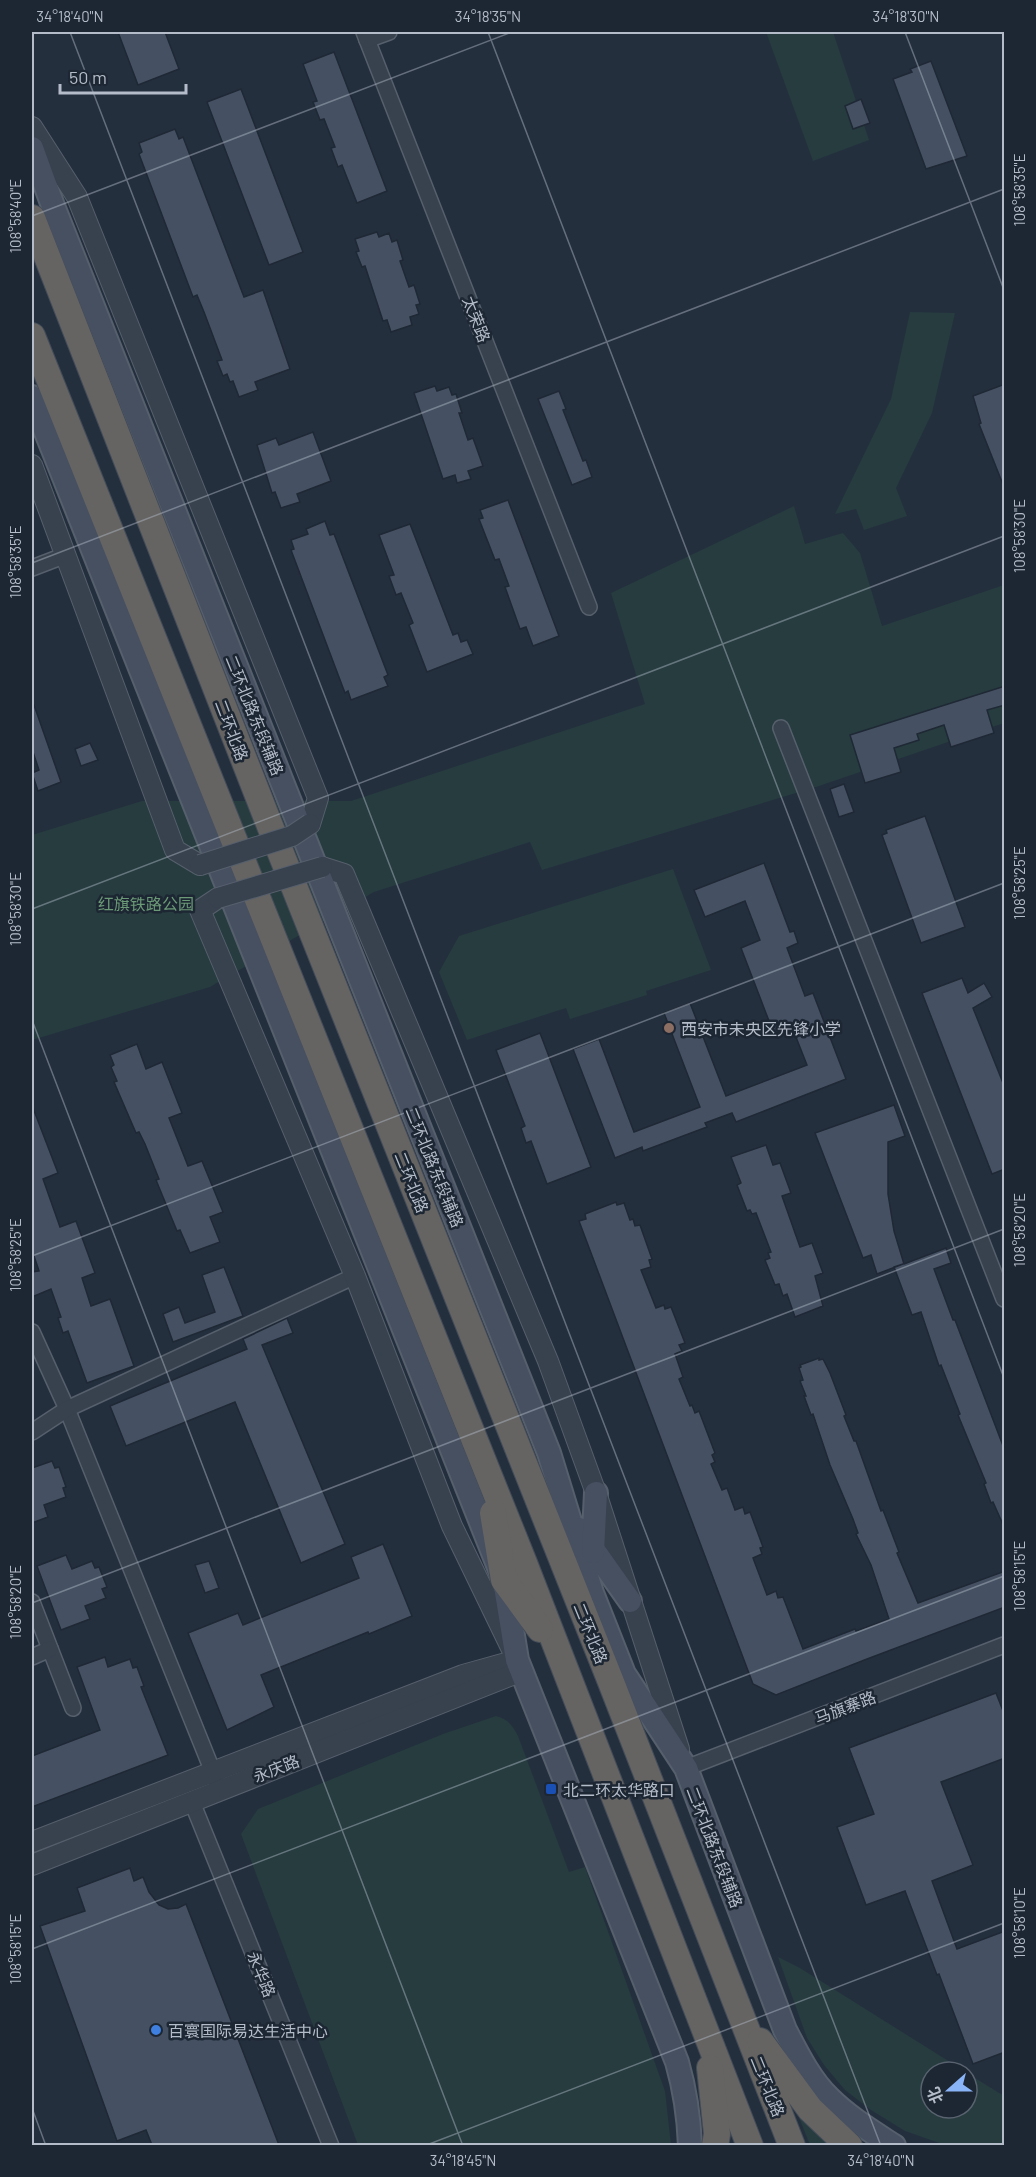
<svg xmlns="http://www.w3.org/2000/svg" width="1036" height="2177" font-family="Barlow,'Noto Sans SC',sans-serif">
	<rect width="100%" height="100%" fill="#242f3e"/>
	<!-- green -->
	<g fill="#263c3f">
		<polygon points="766,32 833,32 869,140 813,161"/>
		<polygon points="910,312 955,313 932,413 896,488 907,516 864,530 856,509 835,514 891,399"/>
		<polygon points="794,506 805,544 843,533 860,553 882,626 1004,585 1004,723 819,786 542,870 530,842 374,892 210,987 32,1040 32,835 142,801 351,801 645,704 611,593"/>
		<polygon points="673,869 711,970 646,991 647,995 570,1019 566,1008 467,1040 439,972 459,936"/>
		<path d="M496,1716C508,1719 512,1725 518,1736L569,1872L585,1867L665,2091L671,2145H358L241,1834L258,1809L443,1734Z"/>
		<polygon points="778,1957 800,1968 966,2072 931,2072 931,2108 967,2108 967,2073 1004,2096 1004,2145 945,2145 905,2131 871,2110 845,2090 824,2065 807,2038"/>
		<polygon points="796,2110 839,2145 810,2145"/>
	</g>
	<!-- building -->
	<g fill="#455162" stroke="#1f2835" stroke-width="1.5">
		<polygon points="118,32 165,32 179,69 138,85"/>
		<polygon points="334,52 387,191 357,203 342,165 338,167 331,148 335,147 324,119 320,120 313,102 317,101 303,64"/>
		<polygon points="931,61 967,156 926,169 893,79 912,72 910,69"/>
		<polygon points="241,89 303,252 269,265 207,102"/>
		<polygon points="861,99 870,123 853,129 845,106"/>
		<polygon points="175,129 179,139 183,137 244,297 263,290 290,369 255,382 258,390 239,397 233,381 230,382 227,374 223,376 217,361 222,360 204,312 197,295 193,297 139,154 142,152 139,143"/>
		<polygon points="377,232 379,237 389,233 392,242 397,240 403,260 400,261 409,287 414,285 420,304 416,305 419,314 410,317 412,325 391,332 387,320 383,321 365,266 362,267 356,252 359,251 355,239"/>
		<polygon points="1005,384 1005,487 1004,487 979,424 981,423 973,396"/>
		<polygon points="435,386 437,391 449,387 452,395 456,394 462,413 459,413 468,440 473,438 483,466 468,471 471,479 457,483 455,475 443,479 414,393"/>
		<polygon points="559,391 566,409 563,410 583,461 586,460 592,477 572,485 538,399"/>
		<polygon points="313,432 331,481 297,494 300,502 281,508 275,492 272,493 257,445 276,438 279,445"/>
		<polygon points="508,500 559,636 533,646 526,627 520,629 505,587 509,586 499,559 495,560 479,519 483,518 480,510"/>
		<polygon points="325,521 330,535 334,534 388,675 384,677 388,686 351,700 348,691 345,693 291,550 294,549 291,540 308,534 306,529"/>
		<polygon points="410,524 453,635 458,633 461,642 467,640 473,654 427,672 409,625 413,623 401,593 396,595 389,576 394,575 379,535"/>
		<polygon points="1005,686 1005,705 987,710 994,733 951,747 944,725 917,734 919,740 894,748 901,772 865,783 850,735"/>
		<polygon points="34,705 61,782 38,791 32,773 39,770 32,749 32,706"/>
		<polygon points="90,743 98,760 81,766 75,749"/>
		<polygon points="844,784 854,812 839,817 830,789"/>
		<polygon points="925,816 965,927 921,943 882,835 887,833 886,830"/>
		<polygon points="764,863 790,932 794,931 798,943 787,948 805,996 813,993 846,1079 736,1122 732,1113 705,1123 707,1127 643,1151 642,1147 615,1158 573,1049 599,1039 634,1132 700,1107 664,1013 690,1003 726,1096 807,1065 792,1027 774,1034 741,948 760,940 745,901 705,917 694,890"/>
		<polygon points="962,978 968,993 984,983 992,997 973,1008 1005,1088 1005,1169 992,1174 922,993"/>
		<polygon points="540,1033 591,1167 547,1184 531,1141 526,1143 521,1128 525,1126 496,1050"/>
		<polygon points="137,1044 146,1069 162,1062 182,1113 169,1118 188,1166 202,1161 223,1212 210,1217 220,1242 190,1253 180,1230 177,1231 156,1180 159,1179 145,1144 139,1132 136,1133 114,1082 117,1081 111,1067 114,1065 110,1055"/>
		<polygon points="894,1105 905,1136 888,1142 888,1194 894,1231 904,1264 946,1248 951,1263 934,1269 953,1320 955,1320 1005,1451 1005,1529 993,1502 991,1503 984,1484 986,1483 958,1415 960,1414 941,1365 939,1366 921,1312 912,1315 894,1267 903,1264 877,1274 871,1255 863,1258 815,1133"/>
		<polygon points="33,1108 58,1173 43,1179 60,1227 76,1221 95,1273 82,1278 91,1306 110,1299 134,1366 87,1383 68,1331 63,1333 58,1318 61,1317 51,1289 32,1297 32,1272 39,1271 32,1250 32,1109"/>
		<polygon points="766,1145 773,1165 780,1163 791,1193 782,1196 800,1247 812,1243 823,1273 815,1276 823,1306 795,1317 787,1294 783,1296 779,1284 775,1285 765,1260 770,1258 768,1253 771,1252 756,1213 752,1214 750,1210 747,1211 737,1185 741,1183 731,1157"/>
		<polygon points="616,1202 617,1205 624,1203 630,1220 633,1219 635,1226 640,1225 652,1259 649,1260 651,1267 641,1270 656,1308 664,1305 665,1309 671,1307 685,1343 679,1345 682,1351 675,1354 683,1377 679,1379 690,1406 692,1405 695,1413 699,1411 715,1453 712,1455 715,1462 711,1464 722,1490 727,1488 735,1510 743,1507 745,1514 750,1512 763,1547 760,1548 762,1554 753,1558 767,1595 776,1591 778,1598 783,1597 803,1649 855,1629 856,1631 889,1619 871,1565 856,1534 858,1533 853,1519 830,1465 813,1414 811,1415 804,1396 806,1396 800,1381 803,1380 799,1368 801,1367 800,1365 819,1358 819,1360 823,1359 830,1373 846,1415 844,1416 854,1441 856,1441 881,1511 883,1510 899,1552 897,1553 918,1603 1005,1571 1005,1607 867,1659 776,1695 753,1684 579,1221 586,1219 585,1214"/>
		<polygon points="224,1267 243,1316 173,1342 163,1314 179,1307 185,1323 215,1312 202,1275"/>
		<polygon points="287,1318 293,1333 262,1345 345,1544 301,1563 235,1402 126,1446 110,1406 247,1349 243,1339"/>
		<polygon points="52,1461 55,1468 59,1467 66,1487 63,1488 66,1497 44,1505 48,1517 32,1523 32,1468"/>
		<polygon points="383,1544 412,1616 369,1634 368,1632 261,1675 274,1707 227,1730 188,1633 238,1613 243,1625 359,1578 351,1557"/>
		<polygon points="66,1555 72,1569 92,1561 95,1568 99,1567 107,1587 102,1589 106,1598 85,1606 90,1619 61,1630 37,1566"/>
		<polygon points="209,1561 219,1588 205,1593 195,1565"/>
		<polygon points="105,1657 108,1667 130,1659 133,1668 137,1667 144,1686 141,1687 168,1755 32,1807 32,1756 100,1730 77,1667"/>
		<polygon points="996,1693 1005,1716 1005,1758 941,1782 973,1865 932,1881 957,1949 1005,1931 1005,2052 973,2064 939,1974 937,1975 905,1891 866,1905 837,1827 874,1814 849,1748"/>
		<polygon points="130,1868 134,1881 143,1877 149,1892 159,1905 168,1909 178,1908 186,1904 279,2145 152,2145 146,2130 117,2141 40,1926 85,1911 77,1888"/>
	</g>
	<g fill="none" stroke-linecap="round" stroke-linejoin="round">
		<defs>
			<g id="minor">
				<polyline points="364,32 589,607"/>
				<polyline points="367,40 389,32"/>
				<polyline points="32,568 66,555"/>
				<polyline points="781,728 1004,1299"/>
				<polyline points="32,1332 67,1409 217,1782"/>
				<polyline points="32,1432 67,1409 355,1276"/>
				<polyline points="32,1602 73,1708"/>
				<polyline points="32,1657 50,1649"/>
				<polyline points="686,1768 1004,1645"/>
				<polyline points="192,1802 331,2146"/>
			</g>
			<g id="tertiary">
				<polyline points="32,127 77,197 318,798 310,824"/>
				<polyline points="32,465 175,850 200,865"/>
				<polyline points="322,867 344,874 548,1361 596,1493 679,1749"/>
				<polyline points="32,1842 463,1675 517,1660 452,1526 355,1276 200,910 218,898"/>
				<polyline points="32,1865 522,1671"/>
			</g>
			<g id="secondary">
				<path d="M32,148L53,206L549,1453L592,1593L624,1674L686,1768L785,2030C797,2053 810,2080 829,2098C848,2117 871,2131 894,2146"/>
				<path d="M32,397L504,1580L517,1660L677,2062C685,2090 689,2117 690,2146"/>
				<polyline points="579,1529 630,1601"/>
				<polyline points="593,1552 596,1493"/>
			</g>
			<g id="trunk">
				<polyline points="32,218 270,826 611,1682 792,2146"/>
				<polyline points="32,336 524,1563 750,2146"/>
				<polyline points="493,1513 504,1580 540,1629"/>
				<polyline points="760,2041 810,2109 849,2146"/>
				<polyline points="710,2068 717,2134 715,2146"/>
			</g>
		</defs>
		<!-- minor casing -->
		<use href="#minor" stroke="#565f6c" stroke-width="18"/>
		<!-- tertiary casing -->
		<use href="#tertiary" stroke="#565f6c" stroke-width="22"/>
		<!-- secondary casing -->
		<use href="#secondary" stroke="#565f6c" stroke-width="26"/>
		<!-- trunk casing -->
		<use href="#trunk" stroke="#434c59" stroke-width="28"/>
		<!-- minor -->
		<use href="#minor" stroke="#38414e" stroke-width="15"/>
		<!-- tertiary -->
		<use href="#tertiary" stroke="#38414e" stroke-width="20"/>
		<!-- secondary -->
		<use href="#secondary" stroke="#465061" stroke-width="22"/>
		<!-- trunk -->
		<use href="#trunk" stroke="#656462" stroke-width="26"/>
		<defs>
			<g id="tertiary-bridge">
				<polyline points="200,865 292,836 310,824"/>
				<polyline points="218,898 322,867"/>
			</g>
		</defs>
		<!-- tertiary-bridge casing -->
		<use href="#tertiary-bridge" stroke="#565f6c" stroke-width="22" stroke-linecap="butt"/>
		<!-- tertiary-bridge -->
		<use href="#tertiary-bridge" stroke="#38414e" stroke-width="20"/>
	</g>
	<!-- ticks -->
	<path fill="none" stroke="#b4bcc9" stroke-width="1.5" stroke-opacity="0.45" d="M70,32L881,2146M488,32L1004,1378M905,32L1004,290M32,216L512,32M32,563L1004,189M32,909L1004,536M32,1020L463,2146M32,1256L1004,883M32,1603L1004,1229M32,1949L1004,1576M32,2108L46,2146M424,2146L1004,1923"/>
	<!-- markers -->
	<circle fill="#8d6e63" stroke="#1d2633" stroke-width="2" cx="669" cy="1028" r="6"/>
	<rect fill="#1a4fb4" stroke="#1d2633" stroke-width="2" x="545" y="1783" width="12" height="12" rx="3"/>
	<circle fill="#3f7fe0" stroke="#1d2633" stroke-width="2" cx="156" cy="2030" r="6"/>
	<g text-anchor="middle" dominant-baseline="central" stroke-width="5" stroke-linejoin="round" paint-order="stroke">
		<!-- street labels -->
		<g font-size="16" fill="#b4bcc9" stroke="#1d2633">
			<text transform="translate(477 319) rotate(69)">太荣路</text>
			<text transform="translate(255 715) rotate(68)">二环北路东段辅路</text>
			<text transform="translate(232 730) rotate(69)">二环北路</text>
			<text transform="translate(435 1167) rotate(68)">二环北路东段辅路</text>
			<text transform="translate(412 1182) rotate(68)">二环北路</text>
			<text transform="translate(591 1633) rotate(68)">二环北路</text>
			<text transform="translate(845 1707) rotate(-21)">马旗寨路</text>
			<text transform="translate(276 1768) rotate(-21)">永庆路</text>
			<text transform="translate(715 1847) rotate(69)">二环北路东段辅路</text>
			<text transform="translate(262 1974) rotate(68)">永华路</text>
			<text transform="translate(768 2086) rotate(68)">二环北路</text>
		</g>
		<!-- park labels -->
		<g font-size="16" fill="#6b9a76" stroke="#1d2633">
			<text x="146" y="903">红旗铁路公园</text>
		</g>
		<!-- poi labels -->
		<g font-size="16" fill="#b4bcc9" stroke="#1d2633" text-anchor="start">
			<text x="681" y="1028">西安市未央区先锋小学</text>
			<text x="563" y="1789">北二环太华路口</text>
			<text x="168" y="2030">百寰国际易达生活中心</text>
		</g>
	</g>
	<!-- border -->
	<rect width="1036" height="2177" fill="none" stroke="#1d2633" stroke-width="66"/>
	<!-- north arrow -->
	<g transform="translate(949 2090) rotate(249)"><circle r="28" fill="#1d2633" stroke="#59626f" stroke-width="1.5"/>
	<path d="M0-4.5L10 22L0 15L-10 22Z" fill="#8ab4f8"/>
	<text y="-9" font-size="16" font-weight="bold" text-anchor="middle" fill="#b4bcc9">北</text>
	</g>
	<!-- scale -->
	<path d="M60 84v9h126v-9" fill="none" stroke="#b4bcc9" stroke-width="3"/>
	<text x="69" y="84" font-size="18" fill="#b4bcc9" stroke="#1d2633" stroke-width="4.5" paint-order="stroke">50 m</text>
	<rect x="33" y="33" width="970" height="2111" fill="none" stroke="#b4bcc9" stroke-width="2"/>
	<g font-size="15" text-anchor="middle" fill="#b4bcc9">
		<text x="70" y="22">34°18'40"N</text>
		<text x="488" y="22">34°18'35"N</text>
		<text x="906" y="22">34°18'30"N</text>
		<text transform="translate(1020 190) rotate(-90)" y="5">108°58'35"E</text>
		<text transform="translate(16 216) rotate(-90)" y="5">108°58'40"E</text>
		<text transform="translate(1020 536) rotate(-90)" y="5">108°58'30"E</text>
		<text transform="translate(16 562) rotate(-90)" y="5">108°58'35"E</text>
		<text transform="translate(1020 883) rotate(-90)" y="5">108°58'25"E</text>
		<text transform="translate(16 909) rotate(-90)" y="5">108°58'30"E</text>
		<text transform="translate(1020 1230) rotate(-90)" y="5">108°58'20"E</text>
		<text transform="translate(16 1255) rotate(-90)" y="5">108°58'25"E</text>
		<text transform="translate(1020 1576) rotate(-90)" y="5">108°58'15"E</text>
		<text transform="translate(16 1602) rotate(-90)" y="5">108°58'20"E</text>
		<text transform="translate(1020 1923) rotate(-90)" y="5">108°58'10"E</text>
		<text transform="translate(16 1949) rotate(-90)" y="5">108°58'15"E</text>
		<text x="463" y="2166">34°18'45"N</text>
		<text x="881" y="2166">34°18'40"N</text>
	</g>
</svg>
